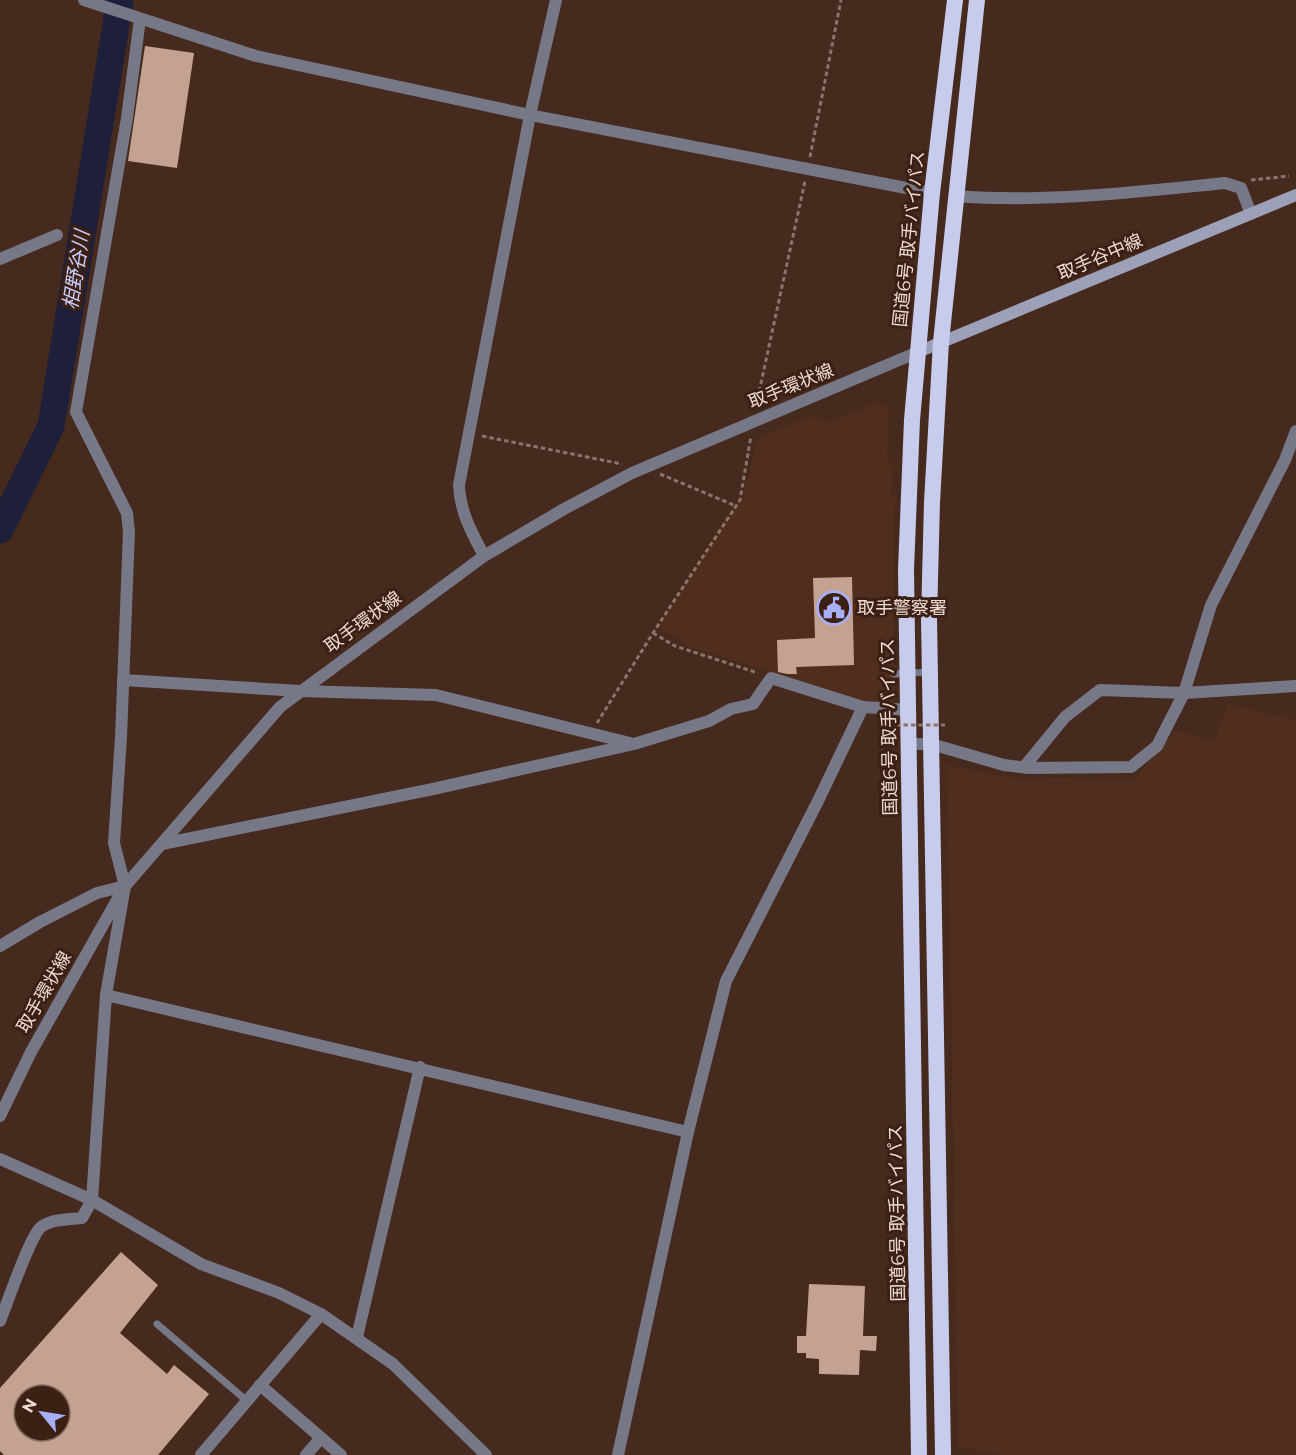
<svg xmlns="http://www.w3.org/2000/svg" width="1296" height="1455" font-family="Montserrat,'Noto Sans JP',sans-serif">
	<rect width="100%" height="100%" fill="#452a1d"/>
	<!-- built -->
	<g fill="#502e1e">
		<polygon points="878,402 889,408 887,457 893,467 891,495 896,498 893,528 894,703 856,701 685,645 659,627 731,510 744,495 758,438 809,416 829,423"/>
		<polygon points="1227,704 1296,720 1296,1455 999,1455 958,1446 947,765 1006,777 1134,779 1175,731 1215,740"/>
	</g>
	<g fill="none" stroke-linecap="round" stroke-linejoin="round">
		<!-- river -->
		<polyline stroke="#1d1f3b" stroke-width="27" points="0,530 51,426 120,0"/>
	</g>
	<!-- building -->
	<g fill="#c4a292" fill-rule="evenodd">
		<polygon points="145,46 194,53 177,168 128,161"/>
		<polygon points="852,577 854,665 796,667 797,674 787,674 778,672 777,640 815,638 813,578"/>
		<path d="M121,1252L158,1285L120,1333L167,1374L174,1365L209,1394L158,1455H4L0,1451V1388ZM24,1395H60V1431H24Z"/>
		<polygon points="809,1284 865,1286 863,1336 877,1336 876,1351 860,1350 859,1375 819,1374 819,1359 806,1358 806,1353 797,1353 797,1336 806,1336"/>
	</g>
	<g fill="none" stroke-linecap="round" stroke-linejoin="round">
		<!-- path -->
		<g stroke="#8c7469" stroke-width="3" stroke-dasharray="4.5 3" stroke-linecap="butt">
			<polyline points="810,157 841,0"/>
			<polyline points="1251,180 1289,176"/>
			<polyline points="756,406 805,181"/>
			<polyline points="482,436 622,464"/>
			<polyline points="660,474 736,506"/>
			<polyline points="653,633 675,646 758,673"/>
			<polyline points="597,723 653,633 740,500 751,436"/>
		</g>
		<!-- service -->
		<g stroke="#767888" stroke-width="7">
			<polyline points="894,674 930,672"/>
			<polyline points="157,1324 247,1401"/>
		</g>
		<!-- minor -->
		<g stroke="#767888" stroke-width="12">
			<polyline points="530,115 556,0"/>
			<polyline points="0,259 57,235"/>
			<polyline points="1296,431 1285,460 1211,605 1184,693 1296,686"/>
			<polyline points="123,680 300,691 436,695 630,743"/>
			<polyline points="909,744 931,744 1004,765 1028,768 1131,767 1157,746 1184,693 1100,690 1065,717 1024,767"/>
			<polyline points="162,844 433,789 634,744 709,721 731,709 753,704 771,678 863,707 909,710"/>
			<polyline points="0,946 40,922 97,893 125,886"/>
			<polyline points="106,995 688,1132"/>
			<path d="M0,1321C7,1304 30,1236 41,1227C52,1219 70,1219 82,1218L92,1200L106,995L125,886L114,843L121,737L129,532L127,513L76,412L127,118L140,19"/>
			<polyline points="357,1337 420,1067"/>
			<polyline points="260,1385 341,1455"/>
			<polyline points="306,1455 320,1439"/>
			<polyline points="618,1455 688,1132 726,981 818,801 863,707"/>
		</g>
		<!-- tertiary -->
		<g stroke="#767888" stroke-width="12">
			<polyline points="84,0 256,56 530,115 932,193"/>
			<path d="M956,196C1046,203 1135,192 1225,183L1241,188L1251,214"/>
			<path d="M484,556C472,533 460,512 459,485L530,115"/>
			<polyline points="0,1116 31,1052 125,886 280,707 484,556 564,509 632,473 918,352"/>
			<polyline points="0,1159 92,1200 201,1264 279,1293 321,1314 393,1364 486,1455"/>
			<polyline points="201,1455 321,1314"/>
		</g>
		<!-- secondary -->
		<polyline stroke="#9ca0b9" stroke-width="12" points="918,352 1296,195"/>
		<!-- trunk -->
		<g stroke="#c8ccec" stroke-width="16">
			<polyline points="919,1455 906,570 912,420 918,352 932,193 955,0"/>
			<polyline points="943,1455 929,619 932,502 941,342 977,0"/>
		</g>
		<!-- path-bridge -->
		<polyline stroke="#8c7469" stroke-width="3" stroke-dasharray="4.5 3" stroke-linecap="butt" points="896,725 945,725"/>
	</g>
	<!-- icons -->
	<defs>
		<symbol id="civic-ring" viewBox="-11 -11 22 22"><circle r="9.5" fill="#3b2013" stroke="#a8b0fc" stroke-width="1.5"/><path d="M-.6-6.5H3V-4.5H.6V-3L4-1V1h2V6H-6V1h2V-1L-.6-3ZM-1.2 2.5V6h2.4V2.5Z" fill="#a8b0fc"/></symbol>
	</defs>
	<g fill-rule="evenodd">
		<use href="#civic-ring" x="815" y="589" width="38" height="38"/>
	</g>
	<g text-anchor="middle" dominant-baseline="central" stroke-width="6" stroke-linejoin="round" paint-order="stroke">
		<!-- street labels -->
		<g font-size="18" fill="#eddad2" stroke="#3b2013">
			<text transform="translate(909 239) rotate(-84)">国道6号 取手バイパス</text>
			<text transform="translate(1100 257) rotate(-23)">取手谷中線</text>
			<text transform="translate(791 386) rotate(-22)">取手環状線</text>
			<text transform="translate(363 622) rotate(-36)">取手環状線</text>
			<text transform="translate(889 727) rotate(-91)">国道6号 取手バイパス</text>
			<text transform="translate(44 992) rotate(-60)">取手環状線</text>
			<text transform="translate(897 1213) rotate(-91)">国道6号 取手バイパス</text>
		</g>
		<!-- poi labels -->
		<g font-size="18" fill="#eddad2" stroke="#3b2013" text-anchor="start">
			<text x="857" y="608">取手警察署</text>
		</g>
		<!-- water labels -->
		<g font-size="20" font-style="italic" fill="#c8cfff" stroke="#3b2013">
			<text transform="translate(76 270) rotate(-81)">相野谷川</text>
		</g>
	</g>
	<!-- north arrow -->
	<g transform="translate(42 1413) rotate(300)"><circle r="28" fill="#3b2013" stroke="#826a5f" stroke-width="1.5"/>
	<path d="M0-4.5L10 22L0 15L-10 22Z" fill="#a8b0fc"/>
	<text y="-9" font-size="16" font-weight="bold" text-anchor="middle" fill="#eddad2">N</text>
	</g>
</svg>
